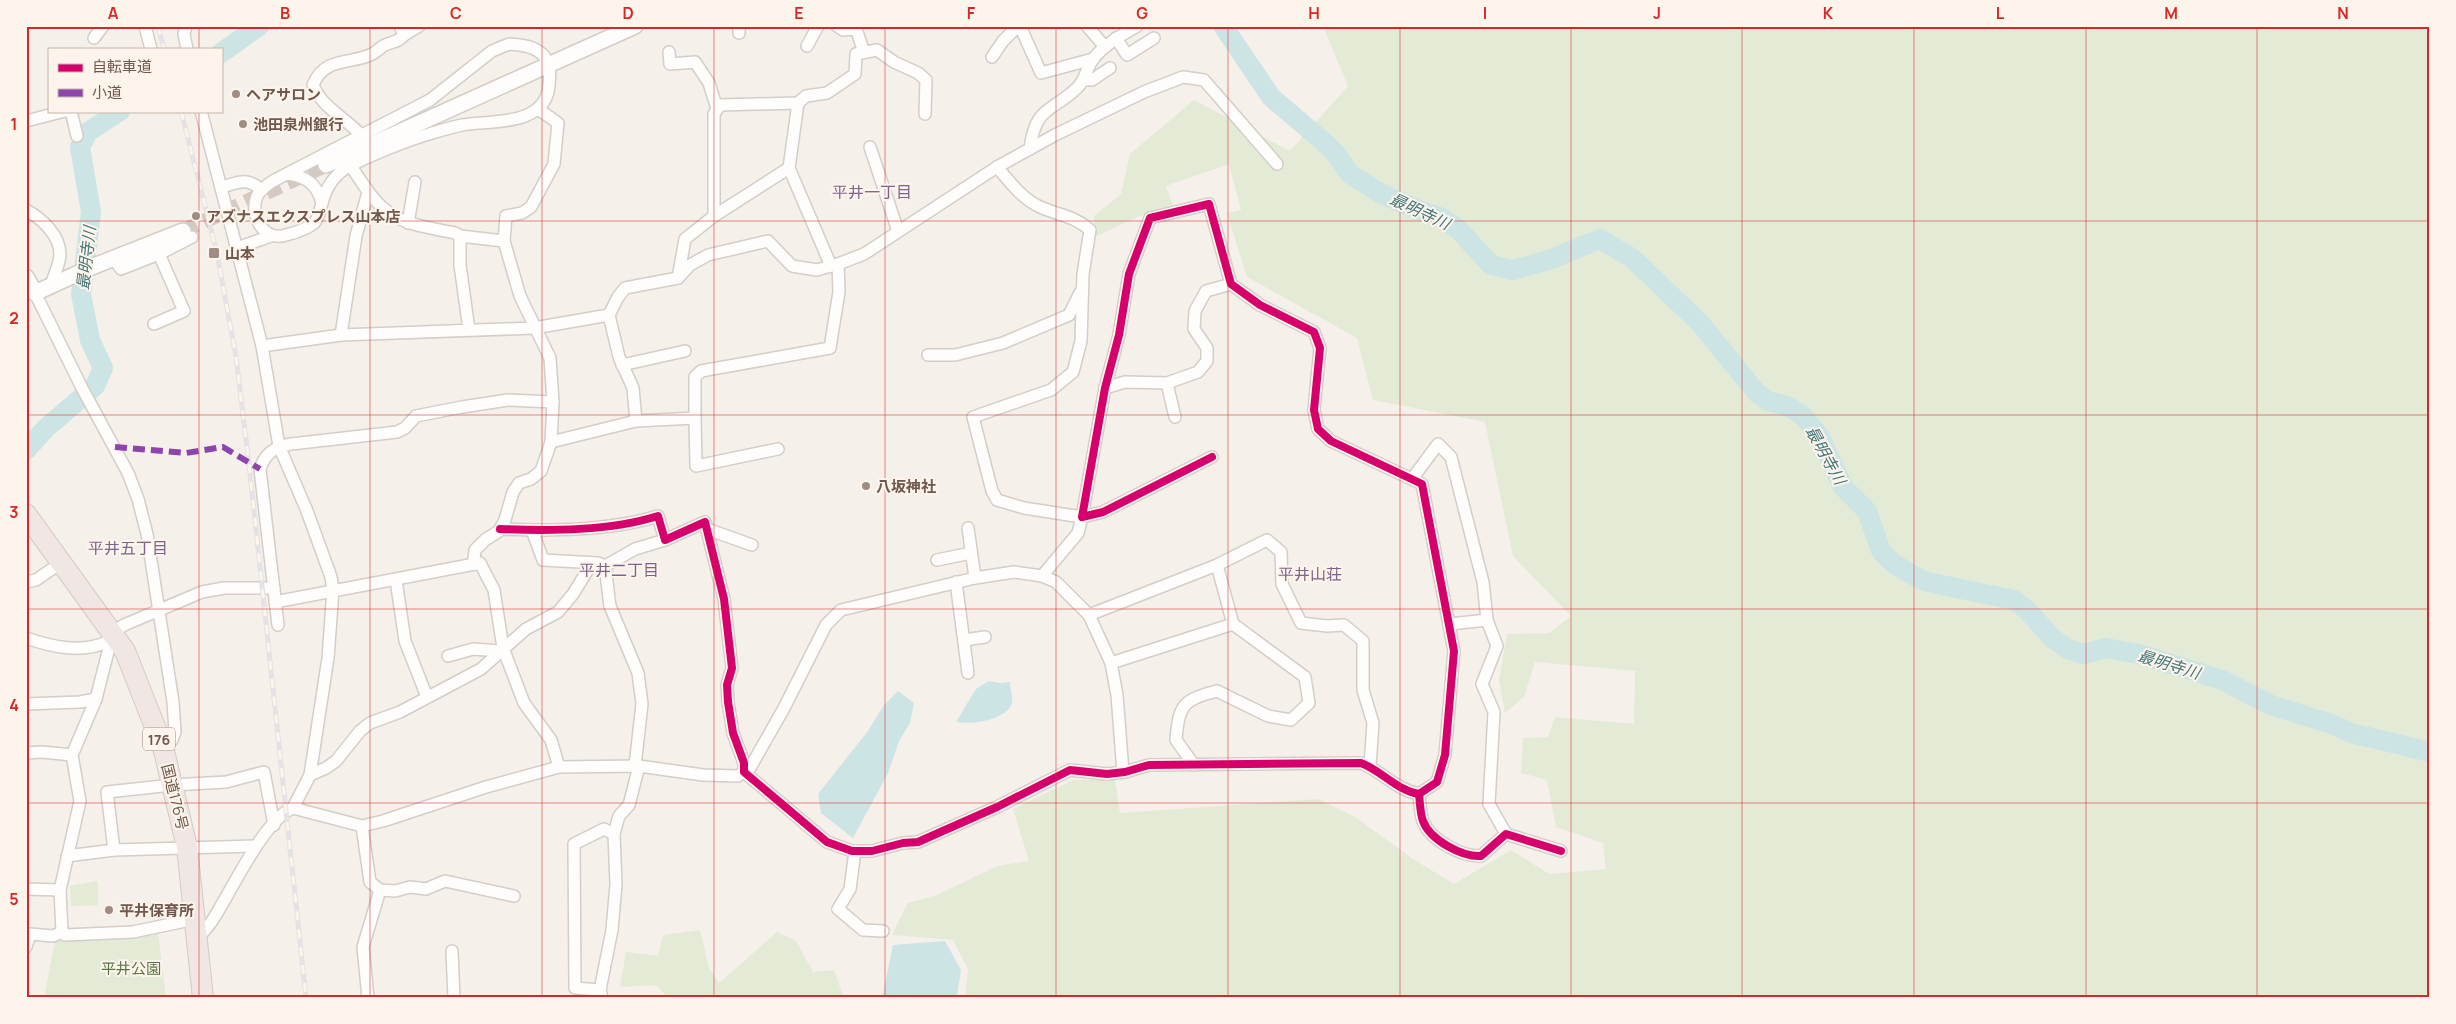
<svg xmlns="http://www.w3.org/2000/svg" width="2456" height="1024" font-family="Manrope,'Noto Sans JP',sans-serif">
	<rect width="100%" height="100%" fill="#f5f0ea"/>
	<!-- green -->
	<g fill="#e3ebd6">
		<polygon points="1323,26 2430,26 2430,998 965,998 968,969 953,940 892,935 908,903 935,896 997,866 1029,861 1013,809 1073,780 1115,780 1120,813 1318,799 1355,817 1413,859 1454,884 1511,850 1549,874 1606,869 1603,843 1556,827 1547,780 1521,773 1523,738 1548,737 1555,717 1634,724 1635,671 1535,662 1524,697 1505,713 1499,680 1507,634 1549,633 1571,616 1513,556 1485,422 1373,400 1357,338 1247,277 1227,213 1241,210 1229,164 1166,186 1174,208 1142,215 1094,237 1094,216 1121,194 1130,154 1194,100 1290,151 1348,86"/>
		<polygon points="98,881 98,905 71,906 70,886"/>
		<polygon points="700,930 709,968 719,983 777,932 796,941 813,972 834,970 843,996 668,998 656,985 620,987 626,952 658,956 663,935"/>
		<polygon points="158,933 166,998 44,998 55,941 135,938"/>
	</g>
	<!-- water -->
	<g fill="#cce4e4">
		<path d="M989,681L999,683L1010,682C1010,688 1013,696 1012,702C1009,720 970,725 956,722L976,689Z"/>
		<polygon points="898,691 914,703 910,723 899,741 888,773 853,838 821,813 818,794 868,731 884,705"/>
		<polygon points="945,941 961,970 957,995 950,998 882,998 893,945"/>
	</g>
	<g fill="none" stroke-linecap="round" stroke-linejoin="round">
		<!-- river -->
		<g stroke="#cce4e4" stroke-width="20">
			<polyline points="1223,26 1271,97 1325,143 1336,154 1350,174 1380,193 1416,209 1442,218 1459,230 1491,265 1513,270 1549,260 1600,239 1632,258 1700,323 1757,393 1768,401 1789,407 1803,416 1820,437 1843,487 1867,511 1881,551 1893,563 1909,573 1924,581 1942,585 2014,600 2028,611 2052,638 2068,649 2083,654 2106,648 2143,655 2222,680 2271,705 2334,725 2351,733 2430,752"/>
			<polyline points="221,53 259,26"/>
			<polyline points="26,450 45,429 95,386 103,368 90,340 81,294 91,212 80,147 88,132 120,111"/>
		</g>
		<!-- secondary-tunnel -->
		<polyline stroke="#d4cac2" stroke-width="15" stroke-dasharray="15 8" stroke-linecap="butt" points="183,231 326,165"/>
		<defs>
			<g id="street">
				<polyline points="145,26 151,49"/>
				<polyline points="186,26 184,34 187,49"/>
				<polyline points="400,26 404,35 419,26"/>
				<polyline points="739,26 739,33"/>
				<polyline points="837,26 843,30 855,29"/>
				<polyline points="855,26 864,52"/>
				<polyline points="1020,26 1041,73 1093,59"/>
				<polyline points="1087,26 1105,47"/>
				<polyline points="94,38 103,26"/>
				<polyline points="1116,38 1127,55 1154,38"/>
				<path d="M509,44C522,45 535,46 544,56C551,65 550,75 549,85C546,127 491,120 462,125C452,127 442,130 432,133C408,140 370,155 348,167C335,174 326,188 322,203C320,210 319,218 314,223C307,229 294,233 286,235C264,242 249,216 257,196C260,190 267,185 273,181L430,100L492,51Z"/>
				<polyline points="807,46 818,26"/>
				<polyline points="669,52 670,64 695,62 709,83 717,109"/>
				<polyline points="992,57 1003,41 1018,26"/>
				<polyline points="1084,80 1092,80 1110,68"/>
				<polyline points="71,111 77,136"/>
				<polyline points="201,111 262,346 279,446 307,511 331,577 333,590 328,658 310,775 293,808"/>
				<polyline points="26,121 65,111"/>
				<path d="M362,136C346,118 322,108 313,85C324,57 350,64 370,55C375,53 379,49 383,46C392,41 398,43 404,35"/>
				<polyline points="870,147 898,231"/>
				<path d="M1030,149C1035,106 1052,112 1077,88C1086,80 1086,67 1094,58C1105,44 1122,35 1137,26"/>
				<path d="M351,166C385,220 394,221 455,233L460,236V265L469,330"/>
				<path d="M997,167C1009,181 1020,196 1036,205C1055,215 1074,215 1090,230L1083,274L1081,341L1073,372L1051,390L973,417L992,491L997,500L1024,508L1082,517L1078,533L1042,576"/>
				<path d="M287,174C306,176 317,184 322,203"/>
				<path d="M222,187C240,182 246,177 262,190"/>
				<path d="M26,210C41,218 60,235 60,254C60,264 54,275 51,285"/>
				<polyline points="714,216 714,114 720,105 798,103"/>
				<polyline points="408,223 415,182"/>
				<polyline points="460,236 504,241"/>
				<polyline points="237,248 271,236"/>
				<polyline points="114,259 121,269 159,254 192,237"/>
				<polyline points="831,266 789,168 798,103 806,96 827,93 855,74 856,54 877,50 894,62 918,73 926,80 925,114"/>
				<polyline points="678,278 685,239 714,216 789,168"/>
				<polyline points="35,293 82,388 128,473 138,499 147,534 173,702 175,732 172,740 163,747"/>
				<polyline points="609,315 619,357 633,388 636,421"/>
				<polyline points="154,324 184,311 159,254"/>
				<polyline points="341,335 356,236 368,192"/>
				<polyline points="262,346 341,335 534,328 609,315 618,297 625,288 678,278 690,265 708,255 768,241 792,266 817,270 838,264 864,254 997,167 1055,135 1144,92 1183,77 1204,80 1277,164"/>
				<polyline points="928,355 955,355 1003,343 1069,315 1080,293"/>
				<polyline points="622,365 685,351"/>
				<polyline points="1167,383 1175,417"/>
				<polyline points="1105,388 1125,382 1167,383 1198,372 1207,361 1207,348 1194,329 1195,311 1206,291 1231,284"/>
				<polyline points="695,418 695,377 701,371 830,348 839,292 838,264"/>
				<polyline points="551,442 636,421 695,418 696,466 778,449"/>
				<polyline points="1212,457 1103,512 1082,517 1105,388 1119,335 1129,274 1150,218 1209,204 1231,284 1260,305 1314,332 1320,348 1314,410 1318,429 1331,441 1422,484 1454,651 1445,755 1437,782 1419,794"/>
				<polyline points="1412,479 1438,444 1451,457 1483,582 1487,620 1497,646 1482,684 1494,712 1489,804 1506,834"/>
				<polyline points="968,528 975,578"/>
				<path d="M500,529C550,531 610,531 658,516L665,540L705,522L724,599L732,668L727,685L728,702L733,733L744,763V772L827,842L852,851H872L903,843L918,842L997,807L1070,770L1107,774L1125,772L1149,765L1361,763C1382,771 1396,790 1419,794C1420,802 1420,813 1423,821C1430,840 1462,857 1481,856L1506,834L1561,851"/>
				<polyline points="707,529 752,545"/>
				<polyline points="532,530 543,560 598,563 605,566 610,606 638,673 642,704 635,766"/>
				<polyline points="937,560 971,553"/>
				<polyline points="476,564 474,559 475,550 485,540 499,531 505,520 513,492 519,483 531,479 541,471 551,442 553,402 550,358 520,296 504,241 506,216 522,213 531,207 554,164 558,123 538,109"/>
				<polyline points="1217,565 1233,624"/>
				<polyline points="605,566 635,549 665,540"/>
				<polyline points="396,580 405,641 427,697"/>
				<polyline points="26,582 36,580 62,562"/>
				<polyline points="956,582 968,673"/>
				<polyline points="275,602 480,563 494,590 503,648 524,703 551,740 559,767"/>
				<polyline points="1089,615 1217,565 1267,540 1281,552 1282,584 1301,623 1327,626 1344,625 1363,641 1363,690 1373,723 1370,766"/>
				<polyline points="1450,624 1487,620"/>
				<path d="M278,625L260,469C265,453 275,447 291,444L397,432L405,428L416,416L462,407L508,400L553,402"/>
				<path d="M26,638C52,647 83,654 109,641"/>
				<polyline points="964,640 985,637"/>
				<polyline points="448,656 473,649 500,651"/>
				<path d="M1111,663L1233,624L1305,677L1309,703L1291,720L1268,716L1217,691C1183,700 1179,704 1176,740L1194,765"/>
				<polyline points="96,699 72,755 80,801 60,890 62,932 65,935 133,932 195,919"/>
				<polyline points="26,704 80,702 96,699 113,632 124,625 202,592 224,588 274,588"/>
				<polyline points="26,753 42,752 72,755"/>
				<polyline points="310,775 326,768 336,761 360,731 370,723 400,712 481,669 526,629 558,612 573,594 592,563"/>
				<polyline points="362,826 370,882 380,890 395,891 410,887 426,889 445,881 514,896"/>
				<polyline points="114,850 107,792 172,785 226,782 264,772 274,825"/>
				<polyline points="855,851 850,889 838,909 863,930 883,931"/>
				<polyline points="67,856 114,850 255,846"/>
				<polyline points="26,889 60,890"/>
				<path d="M197,939C202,933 208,927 212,921C230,894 264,819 293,808L362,826L383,821L486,787L559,767L639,766L703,775L738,776L750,768L784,708L826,625L841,610L975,578L1014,572L1042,576L1056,582L1089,615L1111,663L1117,695L1123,772"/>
				<polyline points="26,947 30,934 53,936 62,932"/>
				<polyline points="452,951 454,998"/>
				<polyline points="600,990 575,988 574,844 604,829 614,834"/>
				<polyline points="368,998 363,947 380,890"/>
				<polyline points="602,998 600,990 612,930 616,884 614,834 619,816 629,805 639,766"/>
			</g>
			<g id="secondary">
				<polyline points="326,165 635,26"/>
				<polyline points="26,277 35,293 94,266 183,231"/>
			</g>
			<polyline id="highway" points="26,514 125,651 163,747 187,847 203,998"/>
		</defs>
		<!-- street casing -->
		<use href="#street" stroke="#d4cdc8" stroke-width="14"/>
		<!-- secondary casing -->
		<use href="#secondary" stroke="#d5ccc6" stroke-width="18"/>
		<!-- highway casing -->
		<use href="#highway" stroke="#d4cbc6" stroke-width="22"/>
		<!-- street -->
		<use href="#street" stroke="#fefdfc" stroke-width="11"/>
		<!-- secondary -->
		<use href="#secondary" stroke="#fefdfc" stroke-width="15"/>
		<!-- highway -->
		<use href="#highway" stroke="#f0e7e4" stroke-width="20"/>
		<defs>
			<g id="rail">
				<polyline points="158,26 164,49"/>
				<polyline points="181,111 217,253 236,357 249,464 306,998"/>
			</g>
		</defs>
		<!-- rail casing -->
		<use href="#rail" stroke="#e4e2e4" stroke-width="5"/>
		<!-- rail -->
		<use href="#rail" stroke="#fdf5eb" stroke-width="3" stroke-dasharray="9" stroke-linecap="butt"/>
		<!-- quiet -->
		<polyline stroke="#8e44ad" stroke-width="6" stroke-dasharray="12 6" stroke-linecap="butt" points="115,447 186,453 223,447 260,469"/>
		<defs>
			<g id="cycleway">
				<polyline points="1212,457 1103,512 1082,517 1105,388 1119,335 1129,274 1150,218 1209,204 1231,284 1260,305 1314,332 1320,348 1314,410 1318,429 1331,441 1422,484 1454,651 1445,755 1437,782 1419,794"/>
				<path d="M500,529C550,531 610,531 658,516L665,540L705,522L724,599L732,668L727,685L728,702L733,733L744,763V772L827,842L852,851H872L903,843L918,842L997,807L1070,770L1107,774L1125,772L1149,765L1361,763C1382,771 1396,790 1419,794C1420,802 1420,813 1423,821C1430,840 1462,857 1481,856L1506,834L1561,851"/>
			</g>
		</defs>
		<!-- cycleway casing -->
		<use href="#cycleway" stroke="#fdf5eb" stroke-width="11"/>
		<!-- cycleway -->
		<use href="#cycleway" stroke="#d6006c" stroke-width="8"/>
	</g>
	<!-- grid -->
	<path fill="none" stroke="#d62828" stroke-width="1" stroke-opacity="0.55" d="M199,26V49M370,26V998M542,26V998M714,26V998M885,26V998M1056,26V998M1228,26V998M1400,26V998M1571,26V998M1742,26V998M1914,26V998M2086,26V998M2257,26V998M199,111V998M26,221H2430M26,415H2430M26,609H2430M26,803H2430"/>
	<!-- markers -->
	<g fill="#9f8d83" stroke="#fdf5eb" stroke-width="2">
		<circle cx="236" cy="94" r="5"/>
		<circle cx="243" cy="124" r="5"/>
		<circle cx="196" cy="216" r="5"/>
		<rect x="208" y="247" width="12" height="12" rx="2.5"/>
		<circle cx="866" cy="486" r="5"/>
		<circle cx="109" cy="910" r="5"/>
	</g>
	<g text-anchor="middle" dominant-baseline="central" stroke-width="4" stroke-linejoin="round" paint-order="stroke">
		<!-- shield labels -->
		<rect fill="#fdf5eb" stroke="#9b867c" stroke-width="1" x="143" y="727.5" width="32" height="23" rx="4"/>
		<g font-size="14" font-weight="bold" fill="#71574c">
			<text x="159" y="739">176</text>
		</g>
		<!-- poi labels -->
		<g font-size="15" font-weight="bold" fill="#71574c" stroke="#fdf5eb" text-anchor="start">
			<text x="246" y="94">ヘアサロン</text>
			<text x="253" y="124">池田泉州銀行</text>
			<text x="206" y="216">アズナスエクスプレス山本店</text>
			<text x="225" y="253">山本</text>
			<text x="876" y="486">八坂神社</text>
			<text x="119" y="910">平井保育所</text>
		</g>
		<!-- street labels -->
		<g font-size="15" fill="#71574c" stroke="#fdf5eb">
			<text transform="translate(175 797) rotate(76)">国道176号</text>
		</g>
		<!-- park labels -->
		<g font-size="15" fill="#577645" stroke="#fdf5eb">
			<text x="131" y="968">平井公園</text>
		</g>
		<!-- neighbourhood labels -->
		<g font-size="16" fill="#7d648d" stroke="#fdf5eb">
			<text x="872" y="192">平井一丁目</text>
			<text x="128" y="548">平井五丁目</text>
			<text x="619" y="570">平井二丁目</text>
			<text x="1310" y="574">平井山荘</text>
		</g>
		<!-- water labels -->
		<g font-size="16" font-style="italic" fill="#45777c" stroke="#fdf5eb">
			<text transform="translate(1420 211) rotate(25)">最明寺川</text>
			<text transform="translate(86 258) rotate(-84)">最明寺川</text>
			<text transform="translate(1826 455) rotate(61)">最明寺川</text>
			<text transform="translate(2169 664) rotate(17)">最明寺川</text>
		</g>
	</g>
	<!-- border -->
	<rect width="2456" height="1024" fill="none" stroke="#fdf5eb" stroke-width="55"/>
	<!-- legend -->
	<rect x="48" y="48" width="175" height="65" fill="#fdf5eb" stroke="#c5b6ab"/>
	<rect x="58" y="64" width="25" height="8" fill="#d6006c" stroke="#c5b6ab"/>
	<text x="92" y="72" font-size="15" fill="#71574c">自転車道</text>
	<rect x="58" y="89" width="25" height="8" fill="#8e44ad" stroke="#c5b6ab"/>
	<text x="92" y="98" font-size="15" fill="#71574c">小道</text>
	<rect x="28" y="28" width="2400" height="968" fill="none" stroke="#d62828" stroke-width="2"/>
	<g font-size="16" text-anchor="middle" font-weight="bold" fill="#d62828">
		<text x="113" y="19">A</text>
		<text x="285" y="19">B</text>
		<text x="456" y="19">C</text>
		<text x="628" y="19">D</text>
		<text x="799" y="19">E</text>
		<text x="971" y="19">F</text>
		<text x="1142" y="19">G</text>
		<text x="1314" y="19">H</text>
		<text x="1485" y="19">I</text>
		<text x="1657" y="19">J</text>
		<text x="1828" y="19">K</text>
		<text x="2000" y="19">L</text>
		<text x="2171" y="19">M</text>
		<text x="2343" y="19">N</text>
		<text x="14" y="130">1</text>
		<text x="14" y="324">2</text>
		<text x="14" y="518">3</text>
		<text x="14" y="711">4</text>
		<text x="14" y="905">5</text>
	</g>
</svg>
